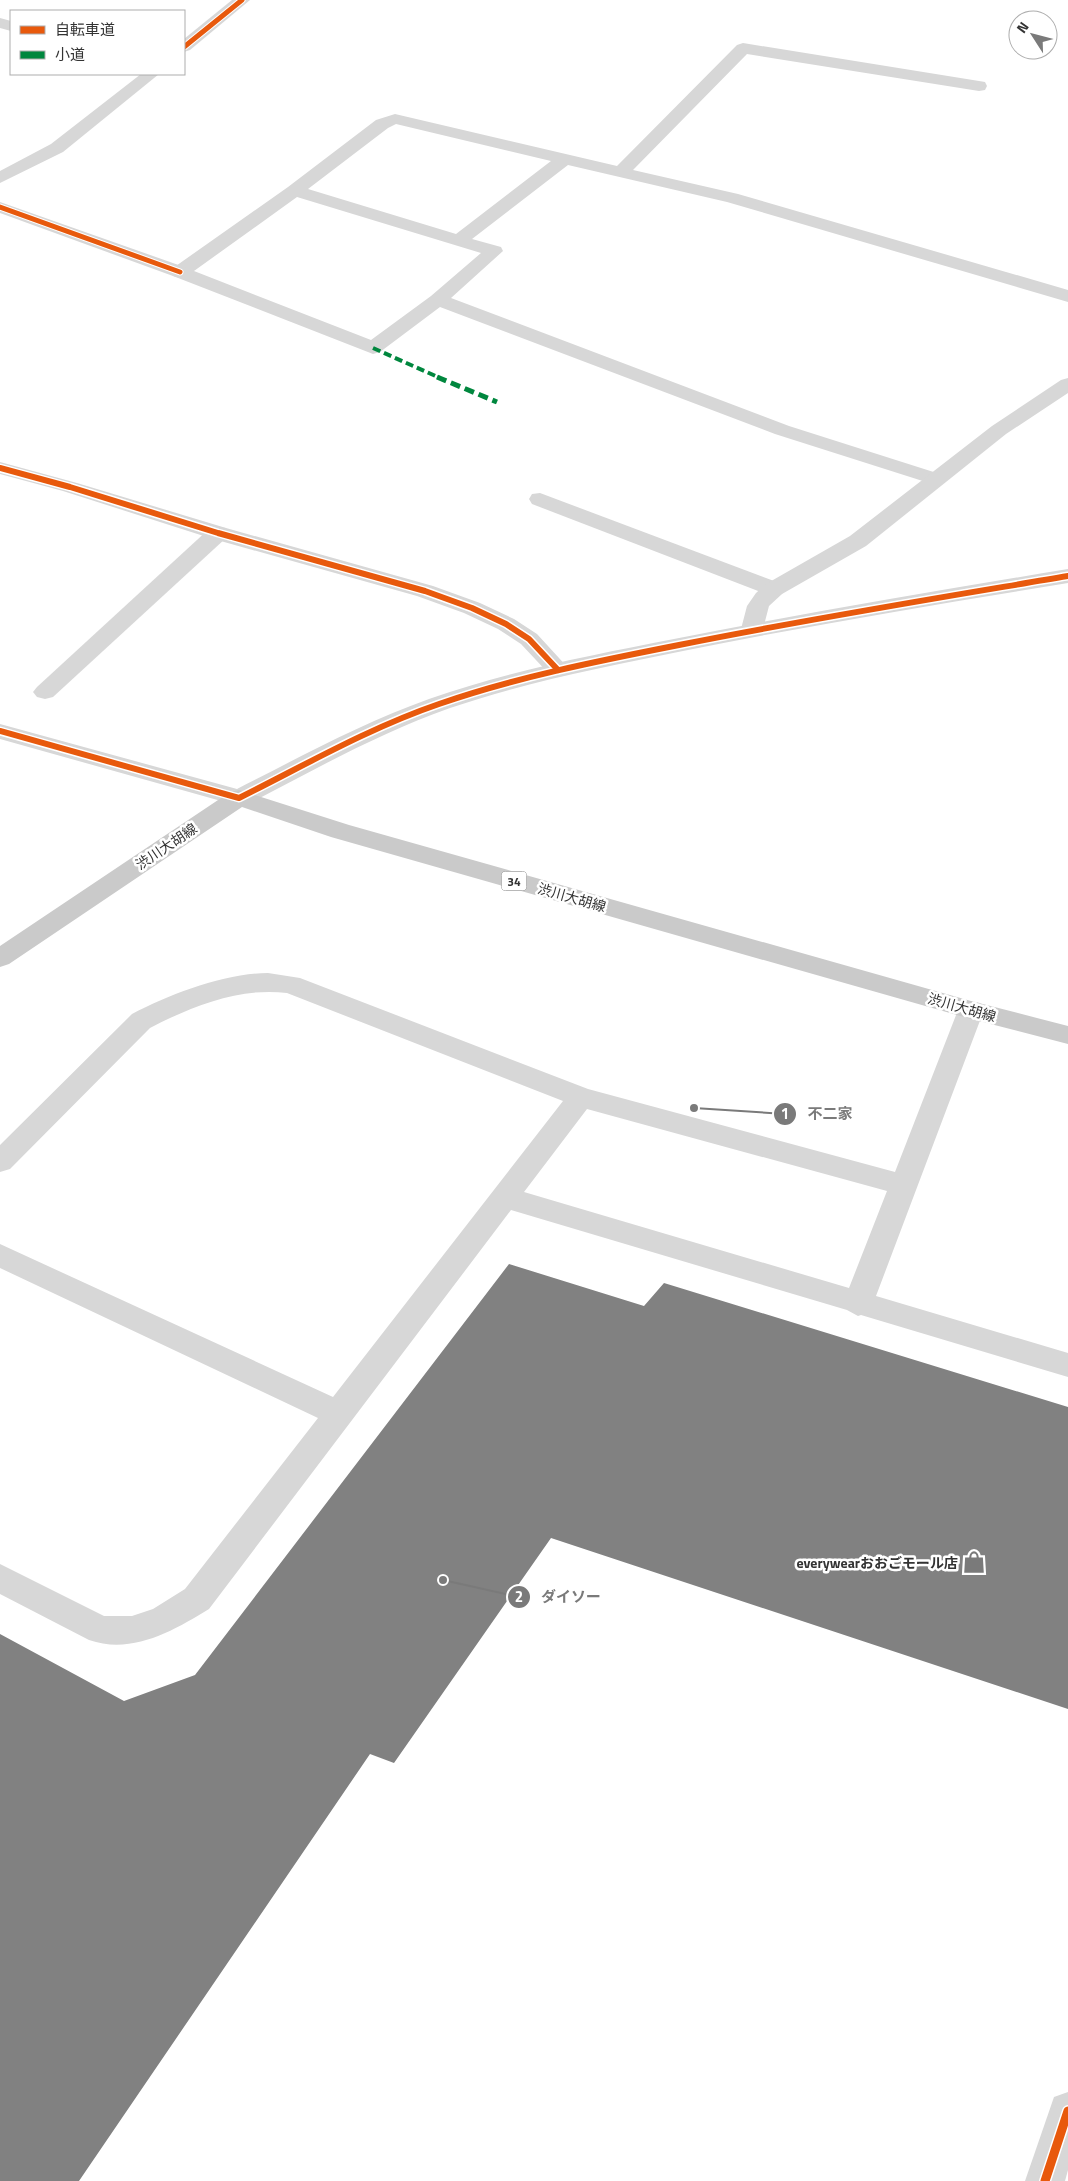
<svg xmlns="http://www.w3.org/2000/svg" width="1068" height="2181" font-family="'Titillium Web','Noto Sans JP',sans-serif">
	<rect width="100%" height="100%" fill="#fff"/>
	<!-- building -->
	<polygon fill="#818181" points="509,1264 644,1306 664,1283 1068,1407 1068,1709 551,1538 394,1763 370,1754 79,2181 0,2181 0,1634 124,1701 195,1675"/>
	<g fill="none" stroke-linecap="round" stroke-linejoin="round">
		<!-- service -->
		<g fill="#d7d7d7" fill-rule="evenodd">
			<path d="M743,43L979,81L985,82L987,86L985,90L979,91L747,54L633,170L738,194L1068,290V302L727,202L568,165L472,239L501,247L503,251L451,298L789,426L943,475L947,479L943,483L936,485L929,483L775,434L440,307L380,352L373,354L173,276L171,272L173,268L288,187L376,120L395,114L617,166L737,45ZM396,124L551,161L456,234L308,189L388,128ZM297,197L481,253L431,296L371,340L194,271Z"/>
			<polygon points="540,493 782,584 785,589 782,594 774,596 766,594 532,504 529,499 532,494"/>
			<polygon points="218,527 226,528 229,533 226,538 53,697 45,699 37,697 33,692 37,687 210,528"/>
			<path d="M268,973L300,978L588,1089L895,1172L958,1010L962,1003L971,1001L980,1003L984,1010L876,1296L1068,1353V1377L861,1315L858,1316L847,1310L511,1210L209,1609C173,1631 132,1655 89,1640L0,1594V1564L104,1616H132L153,1609L185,1589L318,1418L0,1268V1244L333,1397L563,1101L287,993C240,987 192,1006 150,1028L10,1169L0,1172V1145L132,1014C170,994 225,973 268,973ZM587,1109L887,1191L849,1288L524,1192Z"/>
		</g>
		<!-- minor -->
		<g fill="#d7d7d7" fill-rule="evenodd">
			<polygon points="232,0 250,0 190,50 184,52 184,39"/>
			<polygon points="0,18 11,21 11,31 0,28"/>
			<polygon points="141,74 159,74 63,152 0,183 0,171 51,144"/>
			<polygon points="0,202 187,268 189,272 187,276 180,278 173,276 0,213"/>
			<polygon points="1068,378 1068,393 1006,434 866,546 782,594 769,606 763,629 760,634 752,636 744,634 741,629 747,606 756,593 766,584 850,536 992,426 1061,380"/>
			<polygon points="0,462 77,483 226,528 433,586 480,603 514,619 537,634 570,670 566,675 558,677 550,675 521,644 498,629 464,613 417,596 210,538 63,491 0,474"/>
			<polygon points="1068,2092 1068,2170 1065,2181 1025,2181 1054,2097"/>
		</g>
		<!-- tertiary -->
		<path fill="#d7d7d7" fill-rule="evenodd" d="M1068,569V583C939,604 811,625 683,651C604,667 526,682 450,708C379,733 314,770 248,804L239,806L0,739V724L237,789C300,757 362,723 429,699C509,671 592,655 674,639C805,613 936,591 1068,569Z"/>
		<!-- primary -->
		<polygon fill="#cacaca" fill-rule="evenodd" points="239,790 349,825 971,1001 1068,1026 1068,1044 971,1019 331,837 242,807 9,964 0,967 0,946 230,792"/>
		<!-- quiet-far1 -->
		<polyline stroke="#00873e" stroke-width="4" stroke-dasharray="8 4" stroke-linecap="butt" points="373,348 440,378"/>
		<!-- quiet -->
		<polyline stroke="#00873e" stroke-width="5" stroke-dasharray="10 5" stroke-linecap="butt" points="437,377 497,402"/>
		<defs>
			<g id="cycleway-far2">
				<polyline points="184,47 242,0"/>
				<polyline points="0,207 180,272"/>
			</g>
			<g id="cycleway-far1">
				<polyline points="0,468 70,487 218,533 425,591 472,608 506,624 529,639 558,670"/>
				<path d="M0,731L239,798C305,765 369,728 439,704C517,677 598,661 679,645C808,619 938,598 1068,576"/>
			</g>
			<polyline id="cycleway" points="1045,2181 1068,2111"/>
		</defs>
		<!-- cycleway-far2 casing -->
		<use href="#cycleway-far2" stroke="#fff" stroke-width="7"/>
		<!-- cycleway-far1 casing -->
		<use href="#cycleway-far1" stroke="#fff" stroke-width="9"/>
		<!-- cycleway casing -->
		<use href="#cycleway" stroke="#fff" stroke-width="12"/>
		<!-- cycleway-far2 -->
		<use href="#cycleway-far2" stroke="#e8590c" stroke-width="5"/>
		<!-- cycleway-far1 -->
		<use href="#cycleway-far1" stroke="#e8590c" stroke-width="6"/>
		<!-- cycleway -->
		<use href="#cycleway" stroke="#e8590c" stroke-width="9"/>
	</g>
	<!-- icons -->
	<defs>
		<symbol id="shop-bare" viewBox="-9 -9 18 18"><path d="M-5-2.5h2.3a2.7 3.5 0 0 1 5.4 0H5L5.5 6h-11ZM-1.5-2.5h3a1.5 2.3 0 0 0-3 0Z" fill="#7a7a7a" stroke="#fff" stroke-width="2.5" paint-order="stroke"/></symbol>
	</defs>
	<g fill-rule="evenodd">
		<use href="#shop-bare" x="958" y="1546" width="32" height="32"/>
	</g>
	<g text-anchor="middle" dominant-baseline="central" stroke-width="5" stroke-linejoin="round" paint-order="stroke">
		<!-- shield labels -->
		<rect fill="#fff" stroke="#707070" stroke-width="1" x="501.5" y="871.5" width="25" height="19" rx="4"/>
		<g font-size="12" font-weight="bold" fill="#333">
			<text x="514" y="881">34</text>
		</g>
		<!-- street labels -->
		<g font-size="14" fill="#333" stroke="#fff">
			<text transform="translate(166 846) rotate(-34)">渋川大胡線</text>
			<text transform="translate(572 897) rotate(16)">渋川大胡線</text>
			<text transform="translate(962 1007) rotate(16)">渋川大胡線</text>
		</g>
		<!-- poi labels -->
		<g font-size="14" font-weight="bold" fill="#333" stroke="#fff" text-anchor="end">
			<text x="958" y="1562">everywearおおごモール店</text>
		</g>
	</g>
	<!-- callouts -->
	<path fill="none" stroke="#7a7a7a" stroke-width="2" d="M694 1108L785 1114M443 1580L519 1597"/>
	<g fill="#7a7a7a" stroke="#fff" stroke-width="2">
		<circle cx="694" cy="1108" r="5"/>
		<circle cx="443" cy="1580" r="5"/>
		<circle cx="785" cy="1114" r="12"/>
		<circle cx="519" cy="1597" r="12"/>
	</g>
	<g font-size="15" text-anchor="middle" font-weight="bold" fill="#fff">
		<text x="785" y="1119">1</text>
		<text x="519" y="1602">2</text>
	</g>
	<g font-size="15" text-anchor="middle" font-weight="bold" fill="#7a7a7a" stroke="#fff" stroke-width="5" stroke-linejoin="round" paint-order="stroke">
		<text x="830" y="1119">不二家</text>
		<text x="571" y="1602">ダイソー</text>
	</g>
	<!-- legend -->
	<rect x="10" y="10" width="175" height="65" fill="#ffffff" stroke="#adadad"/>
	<rect x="20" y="26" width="25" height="8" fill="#e8590c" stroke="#adadad"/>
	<text x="55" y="35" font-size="15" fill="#333333">自転車道</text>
	<rect x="20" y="51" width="25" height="8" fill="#00873e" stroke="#adadad"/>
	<text x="55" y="60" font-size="15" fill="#333333">小道</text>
	<!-- north arrow -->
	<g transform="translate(1033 35) rotate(306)"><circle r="24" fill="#ffffff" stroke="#adadad"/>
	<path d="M0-4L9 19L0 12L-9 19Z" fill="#7a7a7a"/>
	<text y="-8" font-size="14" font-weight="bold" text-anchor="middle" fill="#333333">N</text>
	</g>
</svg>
